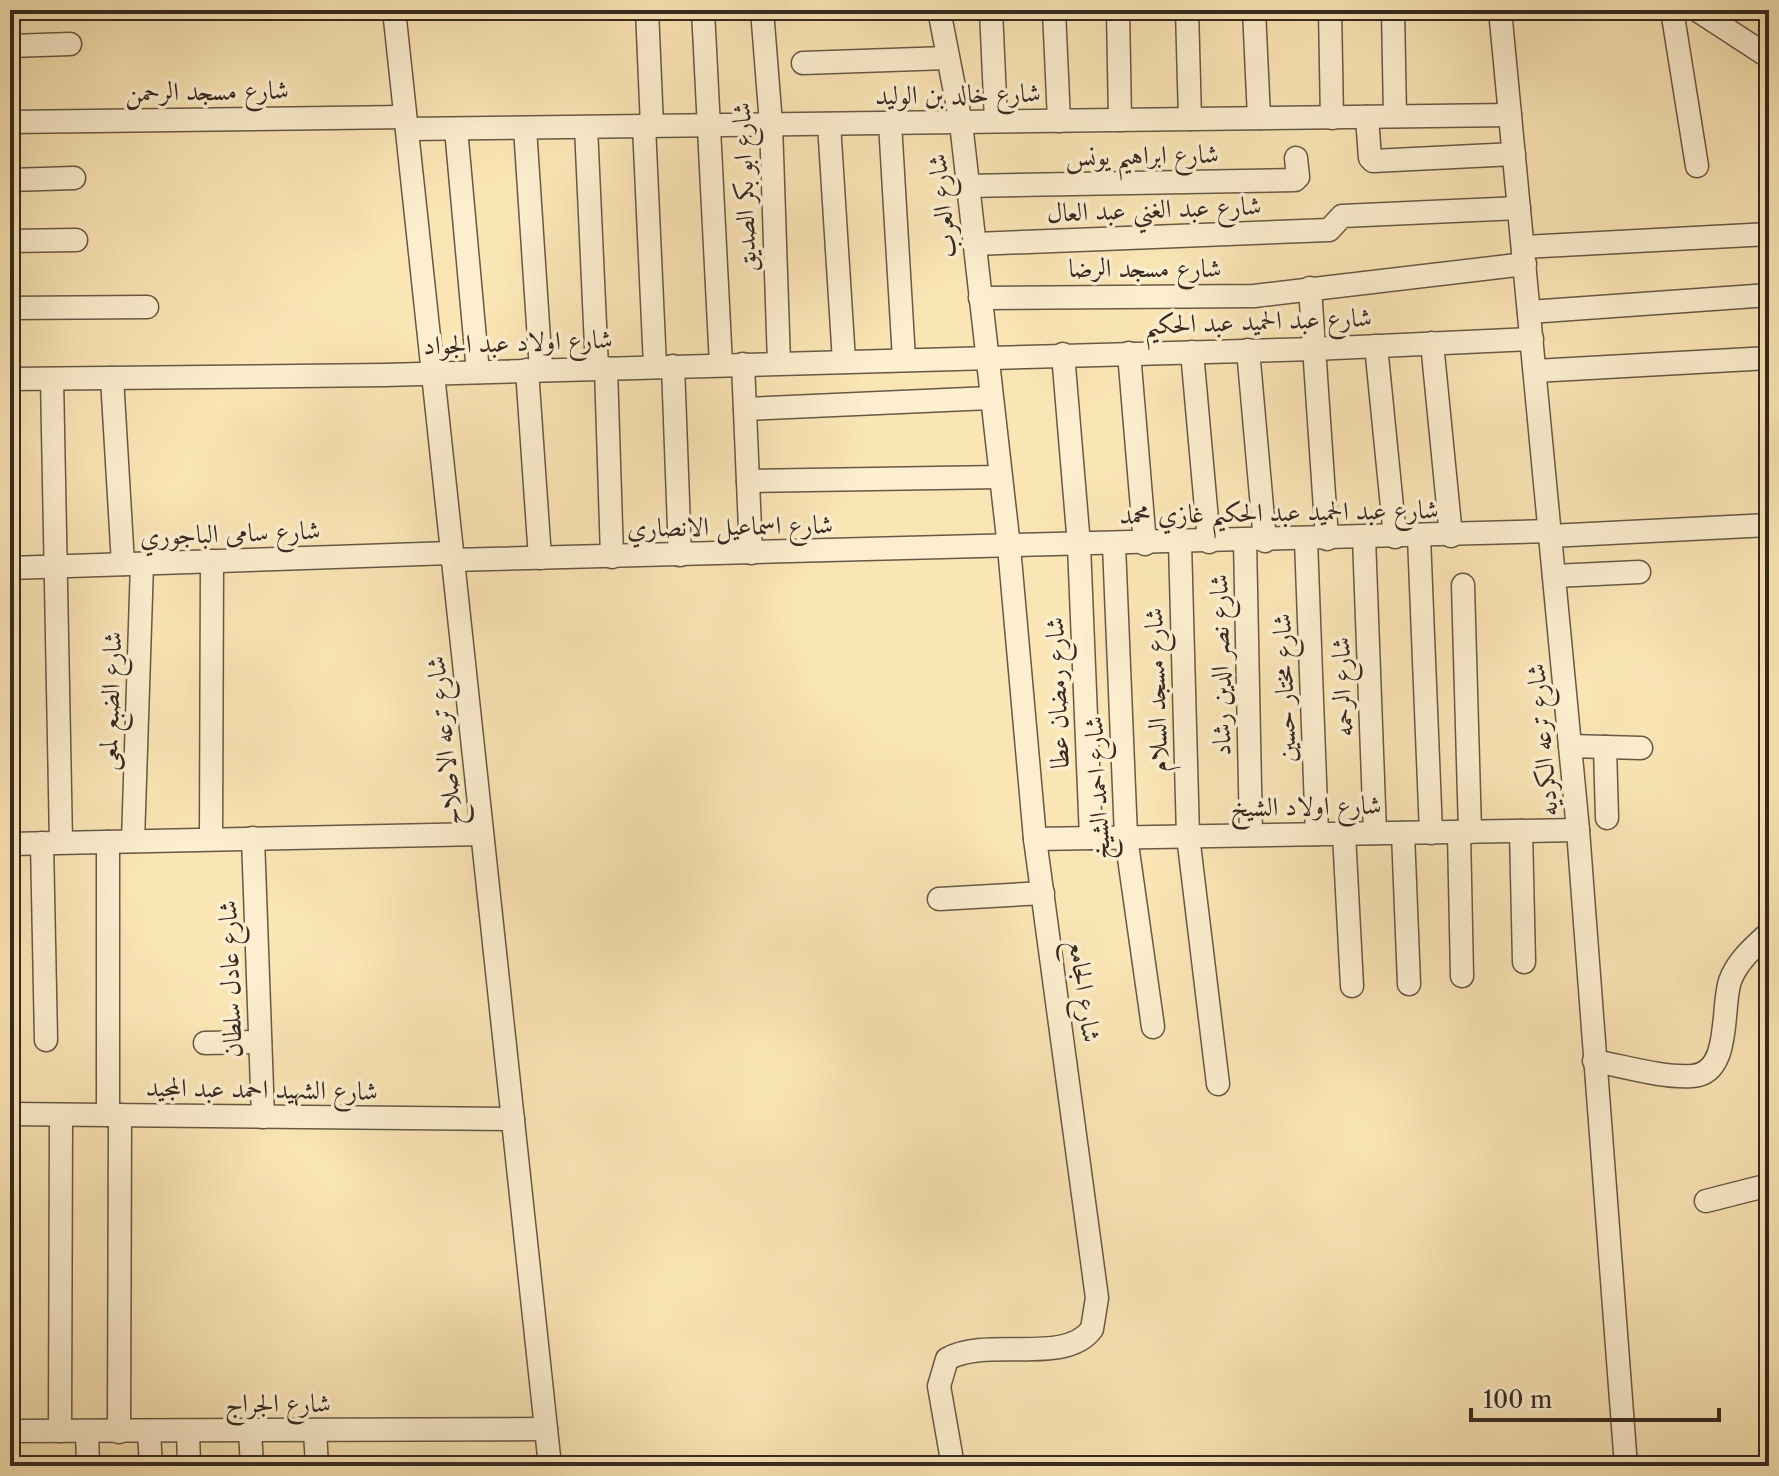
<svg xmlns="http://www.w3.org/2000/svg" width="1779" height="1476" font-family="'Libre Caslon Text',Amiri,serif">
	<rect width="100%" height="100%" fill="#fae5b5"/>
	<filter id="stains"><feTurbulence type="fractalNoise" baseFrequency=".0025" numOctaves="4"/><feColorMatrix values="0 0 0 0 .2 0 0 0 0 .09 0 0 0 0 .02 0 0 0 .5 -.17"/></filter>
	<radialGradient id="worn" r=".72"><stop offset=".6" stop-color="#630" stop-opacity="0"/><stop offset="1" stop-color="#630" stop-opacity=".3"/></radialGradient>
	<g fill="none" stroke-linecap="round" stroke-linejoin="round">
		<defs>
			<g id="minor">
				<polyline points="394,10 550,1466"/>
				<polyline points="647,10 652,126"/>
				<polyline points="703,10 721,365"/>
				<polyline points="762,10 771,124 779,363"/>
				<path d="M939,10L961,123L1009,547L1035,839L1097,1298L1092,1329C1065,1366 988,1336 947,1359L939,1386L953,1466"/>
				<polyline points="991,10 996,121"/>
				<polyline points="1054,10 1059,121"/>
				<polyline points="1118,10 1120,120"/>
				<polyline points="1187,10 1190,119"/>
				<polyline points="1254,10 1259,118"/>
				<polyline points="1330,10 1332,118"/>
				<polyline points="1393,10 1395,116"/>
				<polyline points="1500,10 1578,830 1626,1466"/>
				<polyline points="1672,10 1697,166"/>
				<polyline points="1697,10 1769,57"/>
				<polyline points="10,46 70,44"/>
				<polyline points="803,63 947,58"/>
				<polyline points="1367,117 1370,158 1373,161 1514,154"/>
				<polyline points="10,122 405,117"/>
				<polyline points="890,123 904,359"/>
				<polyline points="829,124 844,361"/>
				<polyline points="644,126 655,366"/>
				<polyline points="586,127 597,368"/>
				<polyline points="525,128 541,370"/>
				<polyline points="407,129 1510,115"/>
				<polyline points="456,129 478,372"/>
				<polyline points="10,180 74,178"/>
				<polyline points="968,186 1295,180 1298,177 1296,158"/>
				<polyline points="10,241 76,240"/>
				<polyline points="975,244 1329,230 1342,216 1519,208"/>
				<polyline points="1523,247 1769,234"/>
				<polyline points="1310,288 1327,539"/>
				<polyline points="980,298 1254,296 1525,264"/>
				<polyline points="10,308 147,307"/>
				<polyline points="1529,312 1769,295"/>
				<polyline points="1432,343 1451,536"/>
				<polyline points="1376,346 1395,537"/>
				<polyline points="1248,350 1265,541"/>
				<polyline points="1192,352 1209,542"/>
				<polyline points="1129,353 1145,544"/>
				<polyline points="1063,354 1079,545 1091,838"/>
				<polyline points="743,364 751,553"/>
				<polyline points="673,366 680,555"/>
				<polyline points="606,368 612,557"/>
				<polyline points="527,370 540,558"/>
				<polyline points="1535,371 1769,358"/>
				<polyline points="112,378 123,564"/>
				<polyline points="10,379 385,375 1314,349 1532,339"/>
				<polyline points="52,379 61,842"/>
				<polyline points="745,409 990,398"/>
				<polyline points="748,481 1000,477"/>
				<polyline points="1550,536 1769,525"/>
				<polyline points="1419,537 1431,833"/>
				<polyline points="1364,538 1375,833"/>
				<polyline points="1306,540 1317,834"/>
				<polyline points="1245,541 1251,835"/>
				<polyline points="1180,543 1188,836 1218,1084"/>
				<polyline points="1114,545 1126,837 1153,1027"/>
				<polyline points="452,560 1550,531"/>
				<polyline points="10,568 451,553"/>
				<polyline points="1554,576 1639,572"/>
				<polyline points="1463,585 1470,832"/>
				<polyline points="1570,746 1641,748"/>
				<polyline points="1605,747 1607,818"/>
				<polyline points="1521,831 1524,962"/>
				<polyline points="1459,832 1462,976"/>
				<polyline points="1403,833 1409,984"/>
				<polyline points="1344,834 1352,986"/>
				<polyline points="253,838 263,1117"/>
				<polyline points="211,839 212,561"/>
				<polyline points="1035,839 1578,830"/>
				<polyline points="133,841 142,564"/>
				<polyline points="108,842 108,1115"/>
				<polyline points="42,843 46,1040"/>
				<polyline points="10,844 482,834"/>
				<polyline points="939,899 1043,893"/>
				<polyline points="205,1043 260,1042"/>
				<path d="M1594,1061C1624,1066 1661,1078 1692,1076C1732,1074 1721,1007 1730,981C1737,961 1754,947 1769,933"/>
				<polyline points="10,1114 513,1119"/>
				<polyline points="1706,1201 1769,1185"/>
				<polyline points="10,1431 546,1429"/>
				<polyline points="60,1431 61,1115"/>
				<polyline points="188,1431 189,1466"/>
				<polyline points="250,1431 252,1466"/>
				<polyline points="315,1431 317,1466"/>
				<polyline points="87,1432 88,1466"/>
				<polyline points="119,1432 120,1115"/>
				<polyline points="149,1432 151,1466"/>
			</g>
		</defs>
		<!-- minor casing -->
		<use href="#minor" stroke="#685845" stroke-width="25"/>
		<!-- minor -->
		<use href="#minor" stroke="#fceecf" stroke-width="22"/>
	</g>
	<g text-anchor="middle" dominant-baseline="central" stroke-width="7" stroke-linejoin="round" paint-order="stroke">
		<!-- street labels -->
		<g font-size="26" fill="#372920" stroke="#fceecf">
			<text transform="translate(207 91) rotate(-1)">شارع مسجد الرحمن</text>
			<text transform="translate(958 94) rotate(-1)">شارع خالد بن الوليد</text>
			<text transform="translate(1142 155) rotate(-1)">شارع ابراهيم يونس</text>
			<text transform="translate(744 187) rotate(-92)">شارع ابو بكر الصديق</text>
			<text transform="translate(942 206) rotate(-96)">شارع العرب</text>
			<text transform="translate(1154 209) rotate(-2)">شارع عبد الغني عبد العال</text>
			<text x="1145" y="268">شارع مسجد الرضا</text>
			<text transform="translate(1258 321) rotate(-2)">شارع عبد الحميد عبد الحكيم</text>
			<text transform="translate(518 342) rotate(-2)">شارع اولاد عبد الجواد</text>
			<text transform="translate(1279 512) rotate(-1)">شارع عبد الحميد عبد الحكيم غازي محمد</text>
			<text transform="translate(730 526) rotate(-1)">شارع اسماعيل الانصاري</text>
			<text transform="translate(230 533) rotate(-2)">شارع سامى الباجوري</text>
			<text transform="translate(1220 665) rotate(-91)">شارع نصر الدين رشاد</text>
			<text transform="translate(1342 687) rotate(-92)">شارع الرحمه</text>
			<text transform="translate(1284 688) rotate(-92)">شارع مختار حسين</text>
			<text transform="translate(1156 690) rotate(-92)">شارع مسجد السلام</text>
			<text transform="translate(1057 693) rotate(-92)">شارع رمضان عطا</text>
			<text transform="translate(110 701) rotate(-88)">شارع الضبع لمعى</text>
			<text transform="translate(1542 740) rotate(-95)">شارع ترعه الكرديه</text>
			<text transform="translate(444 741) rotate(-96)">شارع ترعه الاصلاح</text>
			<text transform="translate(1097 788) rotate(-93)">شارع احمد الشيخ</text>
			<text transform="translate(1306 806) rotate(-1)">شارع اولاد الشيخ</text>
			<text transform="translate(230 979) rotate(-92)">شارع عادل سلطان</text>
			<text transform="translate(1085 991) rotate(82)">شارع الجامع</text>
			<text transform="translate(262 1089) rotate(1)">شارع الشهيد احمد عبد المجيد</text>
			<text x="278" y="1403">شارع الجراج</text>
		</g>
	</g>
	<!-- margin -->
	<rect width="1779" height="1476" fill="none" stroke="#fae5b5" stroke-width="40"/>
	<rect x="12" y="12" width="1755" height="1452" fill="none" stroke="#372920" stroke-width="4"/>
	<rect x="20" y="20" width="1739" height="1436" fill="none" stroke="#372920" stroke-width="2"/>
	<!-- scale -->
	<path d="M1471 1408v12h248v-12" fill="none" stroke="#372920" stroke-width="4"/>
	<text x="1483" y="1408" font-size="24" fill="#372920" stroke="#fceecf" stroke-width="6" paint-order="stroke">100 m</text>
	<rect width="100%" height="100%" filter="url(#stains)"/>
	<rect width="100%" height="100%" fill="url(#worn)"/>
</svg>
